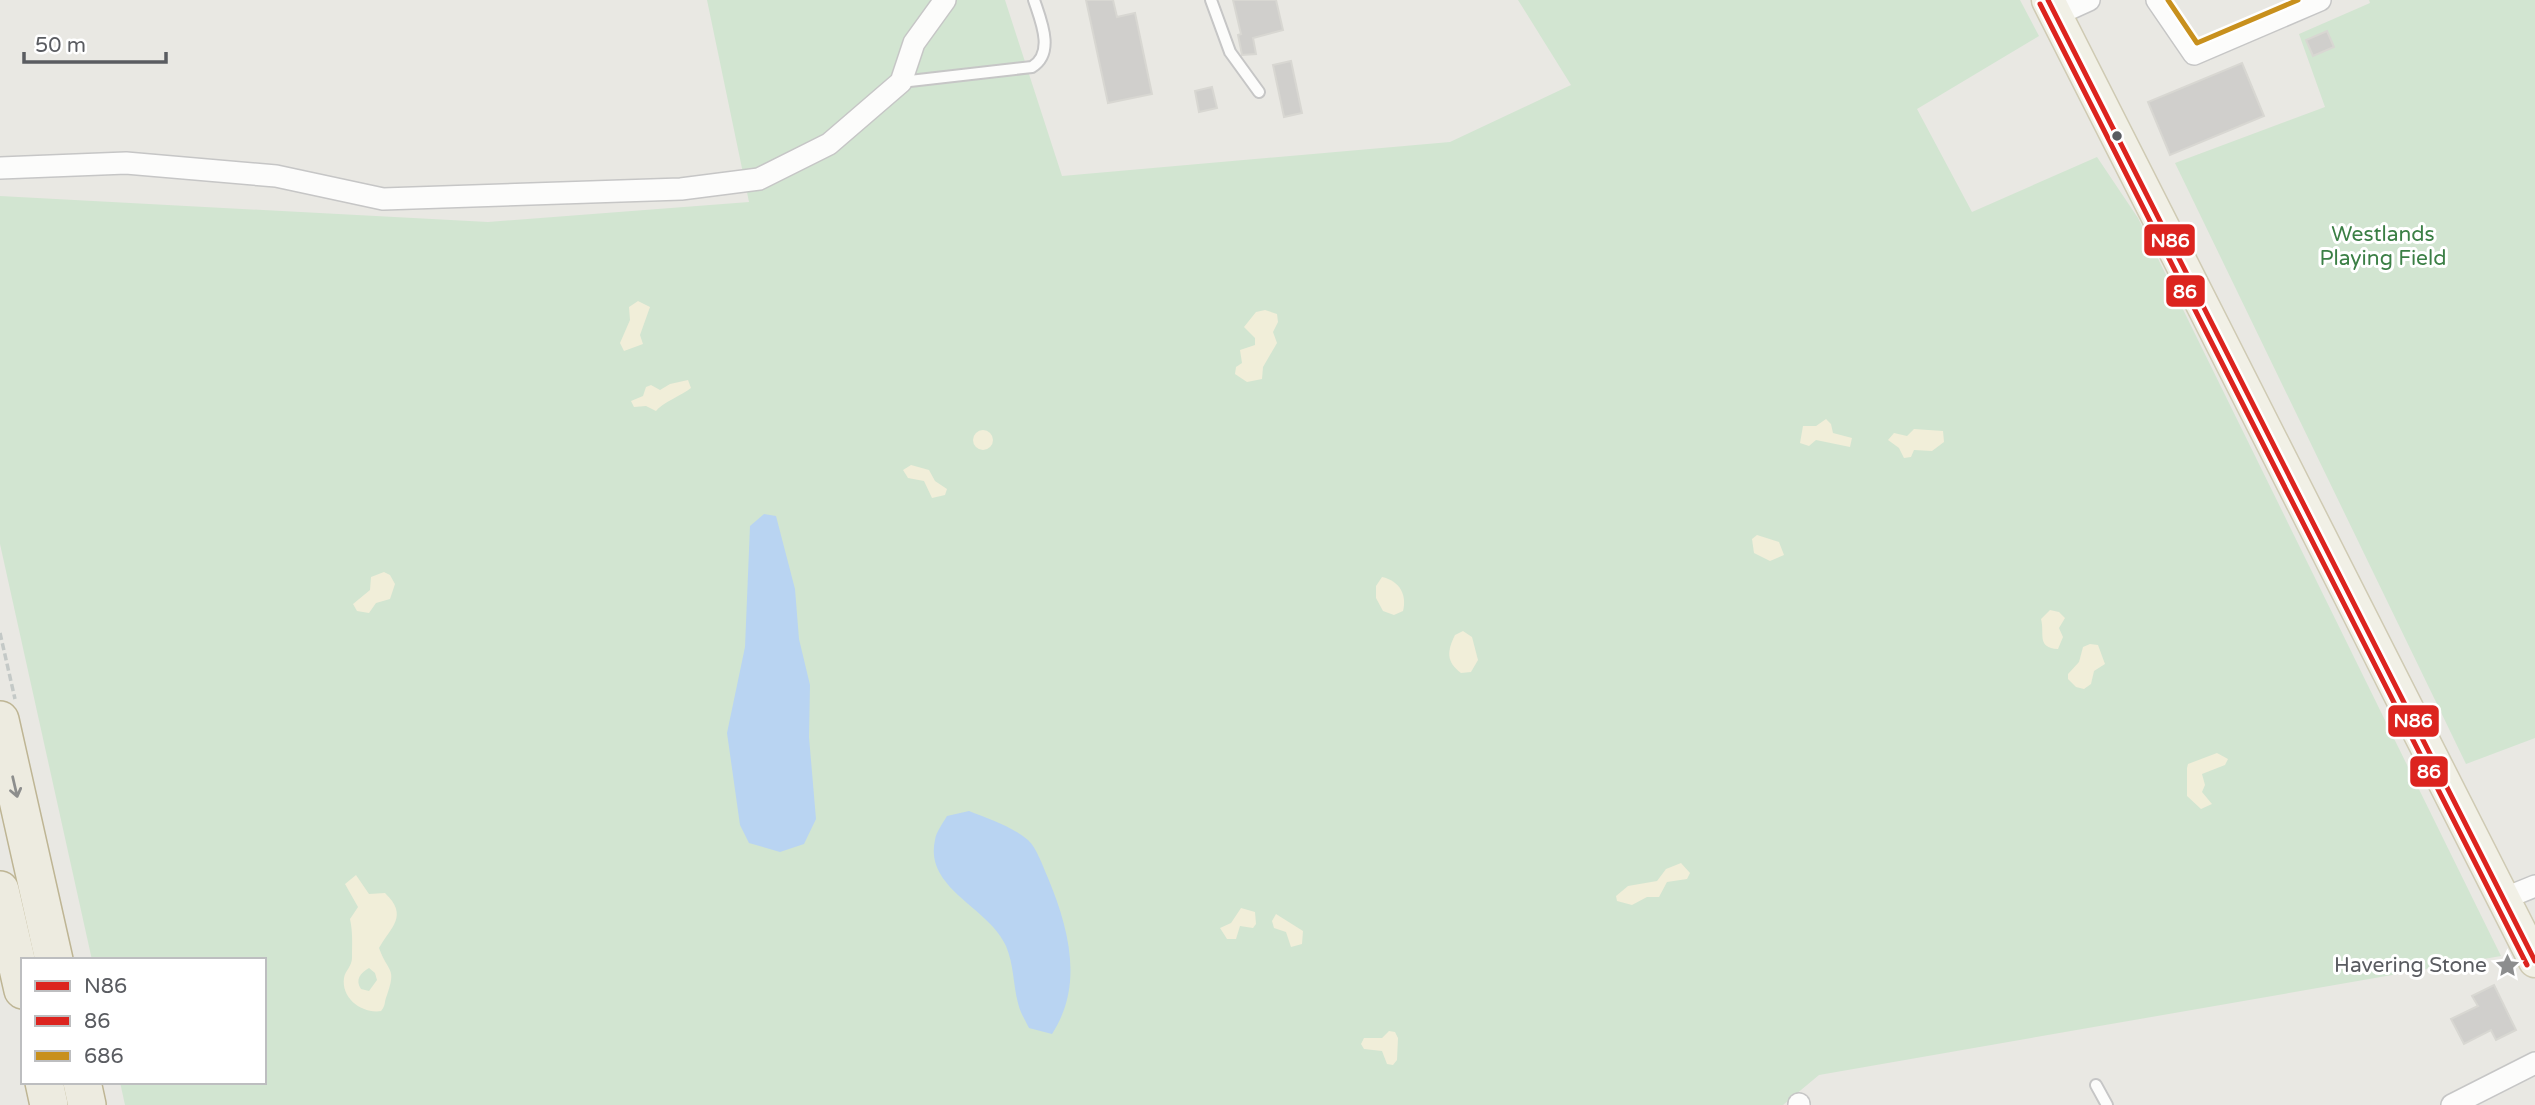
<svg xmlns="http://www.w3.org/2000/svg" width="2535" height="1105" font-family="'Varela Round',sans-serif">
	<rect width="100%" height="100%" fill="#e9e8e3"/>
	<!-- green -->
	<g fill="#d2e5d1">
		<polygon points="707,0 1005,0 1062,176 1450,142 1571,85 1518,0 2020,0 2039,36 1917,109 1972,212 2097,157 2138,218 2501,956 1819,1075 1783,1105 125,1105 120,1082 264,1082 264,960 92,960 0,544 0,196 488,222 749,202"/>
		<polygon points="2369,0 2535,0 2535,738 2466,764 2175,163 2325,107 2299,34 2370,3"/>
	</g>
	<!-- sand -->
	<g fill="#f1eed9" fill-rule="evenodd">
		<polygon points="638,301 650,307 640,335 643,344 624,351 620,343 630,320 629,307"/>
		<polygon points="1265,310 1277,314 1278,322 1273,332 1277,343 1263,367 1262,379 1247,382 1235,374 1236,367 1242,363 1240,350 1255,345 1255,338 1244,327 1256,312"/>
		<path d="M688,380L691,388C682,395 662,403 656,411L646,406L634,407L631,401L643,396L646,387L651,385L660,390L670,384Z"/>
		<polygon points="1826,419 1831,424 1833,433 1852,438 1850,447 1816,440 1809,446 1800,443 1803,426 1816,426"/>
		<polygon points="1914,429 1943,431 1944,442 1932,451 1914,450 1911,457 1904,458 1899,448 1888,440 1894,433 1907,436"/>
		<circle cx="983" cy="440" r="10"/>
		<polygon points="911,465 929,470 935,481 947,489 945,495 932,498 924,481 908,478 903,470"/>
		<polygon points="1757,535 1779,542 1784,555 1770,561 1754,553 1752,539"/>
		<polygon points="384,572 390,575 395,584 390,599 376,603 369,613 357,611 353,604 370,590 371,577"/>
		<path d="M1382,577C1400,581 1407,595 1403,611L1394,615L1383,611L1376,598V586Z"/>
		<path d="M2050,610L2059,612L2065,618L2059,628L2063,637L2058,649C2036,648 2045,633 2041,619Z"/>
		<path d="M1463,631L1472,637L1478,660L1471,672L1461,673C1446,662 1447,651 1455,635Z"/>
		<polygon points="2090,644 2098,645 2105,664 2094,671 2091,684 2084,689 2076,687 2068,679 2068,674 2079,662 2083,647"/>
		<polygon points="2217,753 2228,759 2225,765 2202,774 2205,785 2202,792 2212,804 2201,809 2187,796 2187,768 2188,764"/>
		<polygon points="1681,863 1690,873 1687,879 1667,882 1659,897 1647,897 1632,905 1617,901 1616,896 1628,886 1657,881 1666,869"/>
		<path d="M356,875L369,894L385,893C409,916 391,927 379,948C388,973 397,967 387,995C384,1002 386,1005 381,1011C363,1014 341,999 344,978C345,971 352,966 352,958C352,944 353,933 350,919L358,907L345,884ZM369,968L375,973L377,980L369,991L361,989C355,980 360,973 369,968Z"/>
		<polygon points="1241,908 1255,912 1256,924 1253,928 1240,926 1236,939 1227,939 1220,928 1231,923"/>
		<polygon points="1276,914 1303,931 1302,944 1291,947 1286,932 1274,928 1272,921"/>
		<polygon points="1389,1031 1395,1032 1398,1038 1397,1060 1393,1065 1387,1064 1382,1051 1364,1049 1361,1044 1364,1038 1382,1038"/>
	</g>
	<!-- water -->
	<g fill="#b9d4f2">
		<polygon points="764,514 776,516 795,589 799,639 810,685 809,737 816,819 804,844 780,852 749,843 740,825 727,733 745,647 750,526"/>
		<path d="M969,811C989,819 1011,826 1028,840C1037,848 1043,867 1048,878C1069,929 1084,985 1052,1034L1029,1028C1025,1020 1020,1012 1018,1003C1013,984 1014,965 1006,946C989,907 924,889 935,840C936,832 943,823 947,816Z"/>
	</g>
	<!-- building -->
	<g fill="#d0cfcc" stroke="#d8d7d2" stroke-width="2">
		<polygon points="1086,0 1113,0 1117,17 1135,13 1152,94 1108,103"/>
		<polygon points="1233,0 1276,0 1283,30 1253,38 1256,54 1242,55 1238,35 1241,34"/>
		<polygon points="2327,31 2334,47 2313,56 2306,40"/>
		<polygon points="1291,61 1302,113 1284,117 1273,65"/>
		<polygon points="2242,63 2264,116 2170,155 2148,102"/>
		<polygon points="1212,87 1217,108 1199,112 1195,91"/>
		<polygon points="2494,985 2516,1030 2496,1040 2491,1030 2464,1044 2451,1019 2478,1006 2472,996"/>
	</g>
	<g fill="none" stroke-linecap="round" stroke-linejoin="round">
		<defs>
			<g id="lane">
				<polyline points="1211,0 1230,52 1259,92"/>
				<path d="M901,82L1032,67C1055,53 1041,21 1034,0"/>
				<polyline points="2096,1085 2107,1105"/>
			</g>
			<g id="street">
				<polyline points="2157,0 2194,54 2320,0"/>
				<polyline points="2056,15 2089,0"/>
				<polyline points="0,168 126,163 276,176 383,199 681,189 759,179 829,144 901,82 914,43 945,0"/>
				<polyline points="2503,899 2535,886"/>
				<polyline points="1799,1104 1799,1105"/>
				<polyline points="2452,1105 2535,1063"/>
			</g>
			<polyline id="primary" points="2048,0 2535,961"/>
			<g id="highway">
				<polyline points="0,720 54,960"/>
				<polyline points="0,890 23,990"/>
				<polyline points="44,1082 49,1105"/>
				<polyline points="82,1082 87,1105"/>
			</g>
		</defs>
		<!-- lane casing -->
		<use href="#lane" stroke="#c6c6c6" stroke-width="14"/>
		<!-- street casing -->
		<use href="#street" stroke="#c6c6c6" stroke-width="24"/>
		<!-- primary casing -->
		<use href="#primary" stroke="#cfcab3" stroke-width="35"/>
		<!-- highway casing -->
		<use href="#highway" stroke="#beb594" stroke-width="40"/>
		<!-- path -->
		<polyline stroke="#c4c9c7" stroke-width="3.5" stroke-dasharray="7 3.5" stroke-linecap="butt" points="0,633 15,699"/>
		<!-- lane -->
		<use href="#lane" stroke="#fcfcfb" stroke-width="10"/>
		<!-- street -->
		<use href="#street" stroke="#fcfcfb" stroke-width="21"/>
		<!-- primary -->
		<use href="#primary" stroke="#f1f0e6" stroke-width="32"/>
		<!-- highway -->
		<use href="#highway" stroke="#edebe0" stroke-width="37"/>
		<defs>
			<polyline id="bus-1" points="2048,0 2535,961"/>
			<polyline id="bus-2" points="2040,4 2527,965"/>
			<polyline id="bus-3" points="2168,0 2197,43 2298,0"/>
		</defs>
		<!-- bus-1 casing -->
		<use href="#bus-1" stroke="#fff" stroke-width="10"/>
		<!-- bus-2 casing -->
		<use href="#bus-2" stroke="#fff" stroke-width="10"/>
		<!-- bus-3 casing -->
		<use href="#bus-3" stroke="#fff" stroke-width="10"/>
		<!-- bus-1 -->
		<use href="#bus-1" stroke="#dc241f" stroke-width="5"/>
		<!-- bus-2 -->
		<use href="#bus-2" stroke="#dc241f" stroke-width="5"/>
		<!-- bus-3 -->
		<use href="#bus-3" stroke="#c8901d" stroke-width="5"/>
	</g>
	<!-- one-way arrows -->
	<defs><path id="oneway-shaft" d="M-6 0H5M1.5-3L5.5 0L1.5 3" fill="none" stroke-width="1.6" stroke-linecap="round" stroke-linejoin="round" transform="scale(1.75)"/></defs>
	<use stroke="#8d8e8d" href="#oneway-shaft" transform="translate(15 787) rotate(77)"/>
	<!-- icons -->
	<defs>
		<symbol id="sight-bare" viewBox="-9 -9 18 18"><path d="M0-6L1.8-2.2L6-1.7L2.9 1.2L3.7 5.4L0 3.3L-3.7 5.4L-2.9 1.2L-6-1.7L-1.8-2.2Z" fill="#8c8d8e" stroke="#fff" stroke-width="2.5" paint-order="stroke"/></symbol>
	</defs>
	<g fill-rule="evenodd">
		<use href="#sight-bare" x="2490" y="948" width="35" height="35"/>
	</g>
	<!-- markers -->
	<circle fill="#5a5c61" stroke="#fff" stroke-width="2.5" cx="2117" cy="136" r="6"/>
	<g text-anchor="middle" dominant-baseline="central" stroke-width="6" stroke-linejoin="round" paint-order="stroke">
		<!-- park labels -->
		<g font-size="21" fill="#3b7f45" stroke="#fff">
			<text x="2383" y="234">Westlands<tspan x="2383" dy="24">Playing Field</tspan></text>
		</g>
		<!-- poi labels -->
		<g font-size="21" fill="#5a5c61" stroke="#fff" text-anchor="end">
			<text x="2487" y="965">Havering Stone</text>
		</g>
	</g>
	<g stroke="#fff" stroke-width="2.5">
		<rect x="2143" y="223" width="53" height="34" rx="7" fill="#dc241f"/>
		<rect x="2165" y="274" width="41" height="34" rx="7" fill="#dc241f"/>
		<rect x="2387" y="704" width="53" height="34" rx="7" fill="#dc241f"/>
		<rect x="2409" y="755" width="40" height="33" rx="7" fill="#dc241f"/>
	</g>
	<g font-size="19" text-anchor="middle" font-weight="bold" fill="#fff">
		<text x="2170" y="247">N86</text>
		<text x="2185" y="298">86</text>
		<text x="2413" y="727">N86</text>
		<text x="2429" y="778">86</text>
	</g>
	<!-- legend -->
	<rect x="21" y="958" width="245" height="126" fill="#ffffff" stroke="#bdbec0" stroke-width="2"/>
	<rect x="35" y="981" width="35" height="10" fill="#dc241f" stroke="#bdbec0" stroke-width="2"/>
	<text x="84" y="993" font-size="21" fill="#5a5c61">N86</text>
	<rect x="35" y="1016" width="35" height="10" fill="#dc241f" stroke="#bdbec0" stroke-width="2"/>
	<text x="84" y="1028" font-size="21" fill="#5a5c61">86</text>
	<rect x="35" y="1051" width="35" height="10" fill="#c8901d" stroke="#bdbec0" stroke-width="2"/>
	<text x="84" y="1063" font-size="21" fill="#5a5c61">686</text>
	<!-- scale -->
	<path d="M24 52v10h142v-10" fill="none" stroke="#5a5c61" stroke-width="3.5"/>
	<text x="35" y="52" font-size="21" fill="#5a5c61" stroke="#ffffff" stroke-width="5" paint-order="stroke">50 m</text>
</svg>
